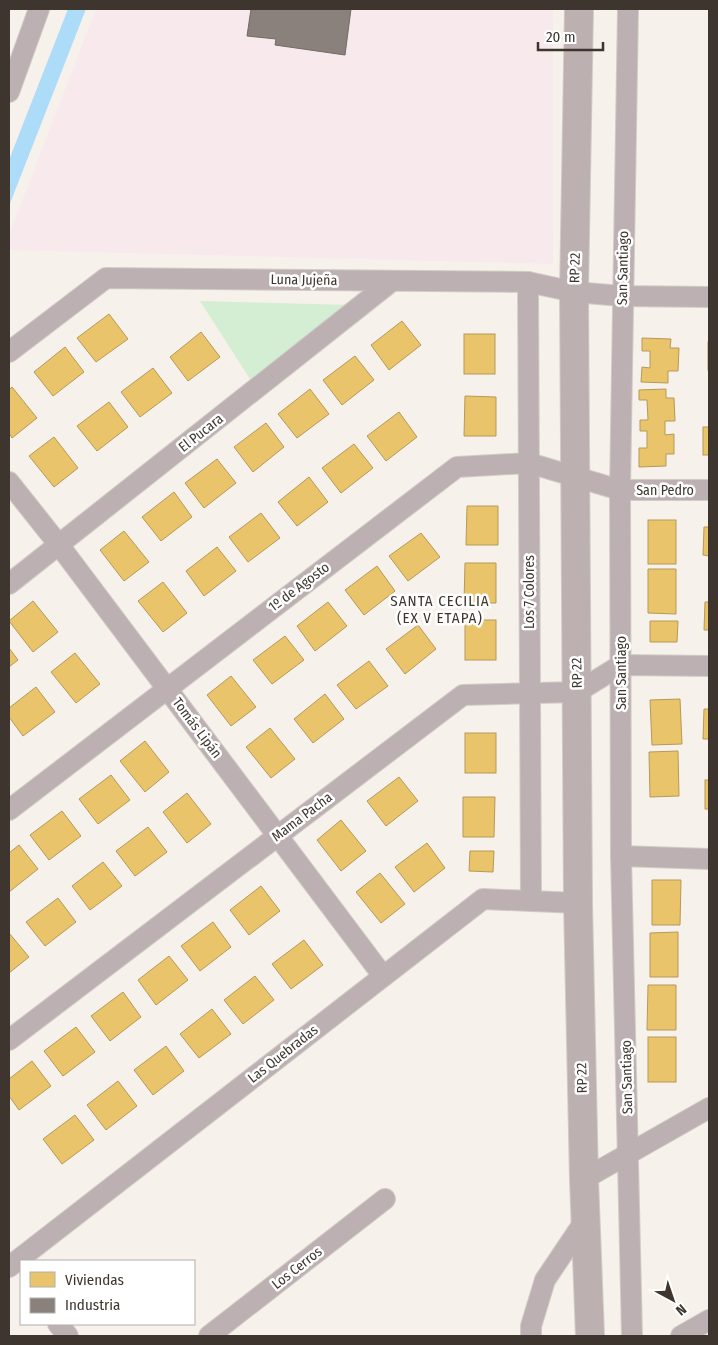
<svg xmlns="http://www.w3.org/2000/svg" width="718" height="1345" font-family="'Fira Sans Condensed',sans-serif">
	<rect width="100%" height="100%" fill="#f7f1eb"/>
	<!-- industrial -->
	<polygon fill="#f8e9ed" points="96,9 553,9 553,264 9,250 9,235"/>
	<!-- green -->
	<polygon fill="#d3eed2" points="200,301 354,305 250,379"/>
	<!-- water -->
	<polygon fill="#addcf8" points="68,9 86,9 9,206 9,160"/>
	<!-- homes -->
	<g fill="#e9c46a" stroke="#b69958">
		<polygon points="109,314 128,339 96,362 77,338"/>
		<polygon points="402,321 421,345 389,370 371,345"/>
		<polygon points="201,332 220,357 188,381 170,357"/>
		<rect x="464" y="334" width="31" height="40"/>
		<polygon points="642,338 671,339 670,348 679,348 678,371 668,371 668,383 641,382 642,367 650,368 650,351 642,351"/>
		<rect x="708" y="342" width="1" height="28"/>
		<polygon points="65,347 84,372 53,396 34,372"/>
		<polygon points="355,356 374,380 342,405 323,380"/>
		<polygon points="153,368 172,393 140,417 121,392"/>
		<polygon points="12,387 37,418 12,438 9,433 9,390"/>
		<polygon points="310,389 329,414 297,438 278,414"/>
		<polygon points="666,389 666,398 674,398 675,421 665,421 665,435 674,434 674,454 666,454 666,466 639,467 639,448 647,448 647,431 640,431 640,420 648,420 647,400 639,400 639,390"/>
		<polygon points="465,396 496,397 496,436 464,436"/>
		<polygon points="109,402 128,427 97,451 77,426"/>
		<polygon points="399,412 417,437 386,461 367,436"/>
		<polygon points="266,423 284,447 253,472 234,447"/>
		<rect x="703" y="427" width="6" height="28"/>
		<polygon points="54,437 78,468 54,487 29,456"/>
		<polygon points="354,444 373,468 341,493 322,468"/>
		<polygon points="217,459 236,483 204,508 185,483"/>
		<polygon points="309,477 328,502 297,526 278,502"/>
		<polygon points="174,492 192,517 161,541 142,517"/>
		<polygon points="467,506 498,506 498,545 466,545"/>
		<polygon points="261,513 280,538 248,562 229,537"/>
		<rect x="648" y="520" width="28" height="44"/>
		<polygon points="704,527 709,527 709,556 703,555"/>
		<polygon points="124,531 149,562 124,581 100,550"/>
		<polygon points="421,533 440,557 408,581 389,556"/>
		<polygon points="217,547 236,571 204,596 186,571"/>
		<polygon points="465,563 496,563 496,603 464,603"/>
		<polygon points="377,566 395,591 364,615 345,590"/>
		<polygon points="648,569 676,569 676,614 648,613"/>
		<polygon points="163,582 187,613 163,632 138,601"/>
		<polygon points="33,601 58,632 33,652 9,621"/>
		<polygon points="328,602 347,626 315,651 297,626"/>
		<polygon points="705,602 709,602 709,630 704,630"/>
		<rect x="465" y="620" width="31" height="40"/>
		<polygon points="650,621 678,621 677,642 650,642"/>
		<polygon points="418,625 436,649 405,674 386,649"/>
		<polygon points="285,636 304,660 272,684 253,660"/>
		<polygon points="9,648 18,660 9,667"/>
		<polygon points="75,653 100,684 76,703 51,672"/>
		<polygon points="369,661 388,686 356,709 337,685"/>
		<polygon points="231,676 256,707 231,726 207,695"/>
		<polygon points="36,687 55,712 23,736 9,717 9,708"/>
		<polygon points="325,694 344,719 313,743 294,719"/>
		<polygon points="680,699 682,744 652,745 650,700"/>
		<polygon points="704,709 709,709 709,739 703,739"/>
		<polygon points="270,728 295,759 271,778 246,747"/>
		<rect x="465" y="733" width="31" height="40"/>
		<polygon points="145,741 169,772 145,792 120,761"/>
		<polygon points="678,751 679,796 650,797 649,752"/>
		<polygon points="111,775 130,800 98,824 79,799"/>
		<polygon points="399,777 418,801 386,826 367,801"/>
		<rect x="705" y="780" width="4" height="29"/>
		<polygon points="187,793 211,824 187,843 163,812"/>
		<polygon points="463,797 495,797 494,837 463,837"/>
		<polygon points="62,811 81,836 49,860 30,835"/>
		<polygon points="341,820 366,851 341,871 317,840"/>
		<polygon points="148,827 167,852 135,876 116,851"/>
		<polygon points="427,843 445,868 414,892 395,867"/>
		<polygon points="19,845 38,869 9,892 9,853"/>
		<polygon points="470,851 494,851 493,872 469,871"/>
		<polygon points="103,862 122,886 90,910 72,886"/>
		<polygon points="380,873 405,904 381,923 356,892"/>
		<polygon points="652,880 681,880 680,925 652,925"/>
		<polygon points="261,886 280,911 249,935 230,910"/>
		<polygon points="58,898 76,922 45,946 26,922"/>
		<polygon points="213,922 231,947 200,971 181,946"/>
		<polygon points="678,932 678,977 650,977 650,933"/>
		<polygon points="9,933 29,957 9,973"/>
		<polygon points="304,940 323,965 291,989 272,964"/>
		<polygon points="169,956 188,980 156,1005 138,980"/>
		<polygon points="255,976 274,1000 243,1024 224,1000"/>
		<polygon points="648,985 676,985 676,1030 647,1030"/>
		<polygon points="123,992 141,1017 110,1041 91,1016"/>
		<polygon points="212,1009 231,1034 199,1058 180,1034"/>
		<polygon points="76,1027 95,1052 63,1076 44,1051"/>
		<rect x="648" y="1037" width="28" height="45"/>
		<polygon points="166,1046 184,1071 153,1095 134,1070"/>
		<polygon points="32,1061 51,1086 19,1110 9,1096 9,1079"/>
		<polygon points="118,1081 137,1106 106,1130 87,1105"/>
		<polygon points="75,1115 94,1140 62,1164 43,1139"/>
	</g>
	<!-- industry -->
	<polygon fill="#8a817c" stroke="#736a65" points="251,9 351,9 345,55 275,45 276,39 247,36"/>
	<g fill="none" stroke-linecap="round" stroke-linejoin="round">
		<defs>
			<g id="street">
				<polyline points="628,9 620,490 621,856 632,1336"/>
				<polyline points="9,92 39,9"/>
				<polyline points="528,282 531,901"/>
				<polyline points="9,352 106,278 528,282 574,292 622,296 709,297"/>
				<polyline points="9,482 59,545 383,976"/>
				<polyline points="9,584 392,281"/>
				<polyline points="9,810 457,467 529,463 620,490 709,490"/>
				<polyline points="621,856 709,859"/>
				<polyline points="9,1040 463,695 577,692 621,665 709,666"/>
				<polyline points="584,1179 709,1108"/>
				<polyline points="9,1267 483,899 578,903"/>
				<polyline points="58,1324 68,1336"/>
				<polyline points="209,1336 385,1199"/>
				<polyline points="531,1336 531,1326 545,1280 582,1225"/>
				<polyline points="681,1336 709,1320"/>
			</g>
			<polyline id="secondary" points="579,9 574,292 578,903 584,1179 590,1336"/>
		</defs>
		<!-- street casing -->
		<use href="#street" stroke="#d1ccc6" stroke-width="22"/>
		<!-- secondary casing -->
		<use href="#secondary" stroke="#d1ccc6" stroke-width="30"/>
		<!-- street -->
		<use href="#street" stroke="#bdb0b2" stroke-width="20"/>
		<!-- secondary -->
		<use href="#secondary" stroke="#bcb0b0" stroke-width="28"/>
	</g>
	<g text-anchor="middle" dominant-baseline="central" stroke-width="5" stroke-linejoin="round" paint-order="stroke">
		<!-- street labels -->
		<g font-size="14" fill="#3e362e" stroke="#fff">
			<text transform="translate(575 268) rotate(-89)">RP 22</text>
			<text transform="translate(623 268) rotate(-89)">San Santiago</text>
			<text transform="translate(304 280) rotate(1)">Luna Jujeña</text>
			<text transform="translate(201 433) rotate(-38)">El Pucara</text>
			<text x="665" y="490">San Pedro</text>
			<text transform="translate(299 587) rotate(-37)">1º de Agosto</text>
			<text transform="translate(529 592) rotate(-90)">Los 7 Colores</text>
			<text transform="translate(577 673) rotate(-91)">RP 22</text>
			<text transform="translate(621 673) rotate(-90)">San Santiago</text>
			<text transform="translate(197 728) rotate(53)">Tomás Lipán</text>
			<text transform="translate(302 817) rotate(-37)">Mama Pacha</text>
			<text transform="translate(283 1054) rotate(-38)">Las Quebradas</text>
			<text transform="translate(627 1077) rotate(-91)">San Santiago</text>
			<text transform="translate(582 1078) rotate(-91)">RP 22</text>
			<text transform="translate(297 1268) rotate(-38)">Los Cerros</text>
		</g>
		<!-- neighbourhood labels -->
		<g font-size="15" letter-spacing="1" fill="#3e362e" stroke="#fff">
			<text x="440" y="601">SANTA CECILIA<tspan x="440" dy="17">(EX V ETAPA)</tspan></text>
		</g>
	</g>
	<!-- border -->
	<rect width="718" height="1345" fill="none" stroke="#3e362e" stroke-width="20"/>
	<!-- legend -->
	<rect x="20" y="1260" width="175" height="65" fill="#ffffff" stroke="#b2afab"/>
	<rect x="30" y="1272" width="25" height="15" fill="#e9c46a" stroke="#b2afab"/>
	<text x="65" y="1285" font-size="15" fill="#3e362e">Viviendas</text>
	<rect x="30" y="1298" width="25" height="15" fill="#8a817c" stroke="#b2afab"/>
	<text x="65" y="1310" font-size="15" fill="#3e362e">Industria</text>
	<!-- north arrow -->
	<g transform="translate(673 1300) rotate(140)" stroke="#ffffff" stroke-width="4" paint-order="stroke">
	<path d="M0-4L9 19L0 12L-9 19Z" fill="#3e362e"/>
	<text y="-8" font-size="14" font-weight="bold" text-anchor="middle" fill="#3e362e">N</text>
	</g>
	<!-- scale -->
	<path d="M538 42v8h65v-8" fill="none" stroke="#3e362e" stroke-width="2.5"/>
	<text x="546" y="42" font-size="15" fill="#3e362e" stroke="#ffffff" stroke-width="4" paint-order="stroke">20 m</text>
</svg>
